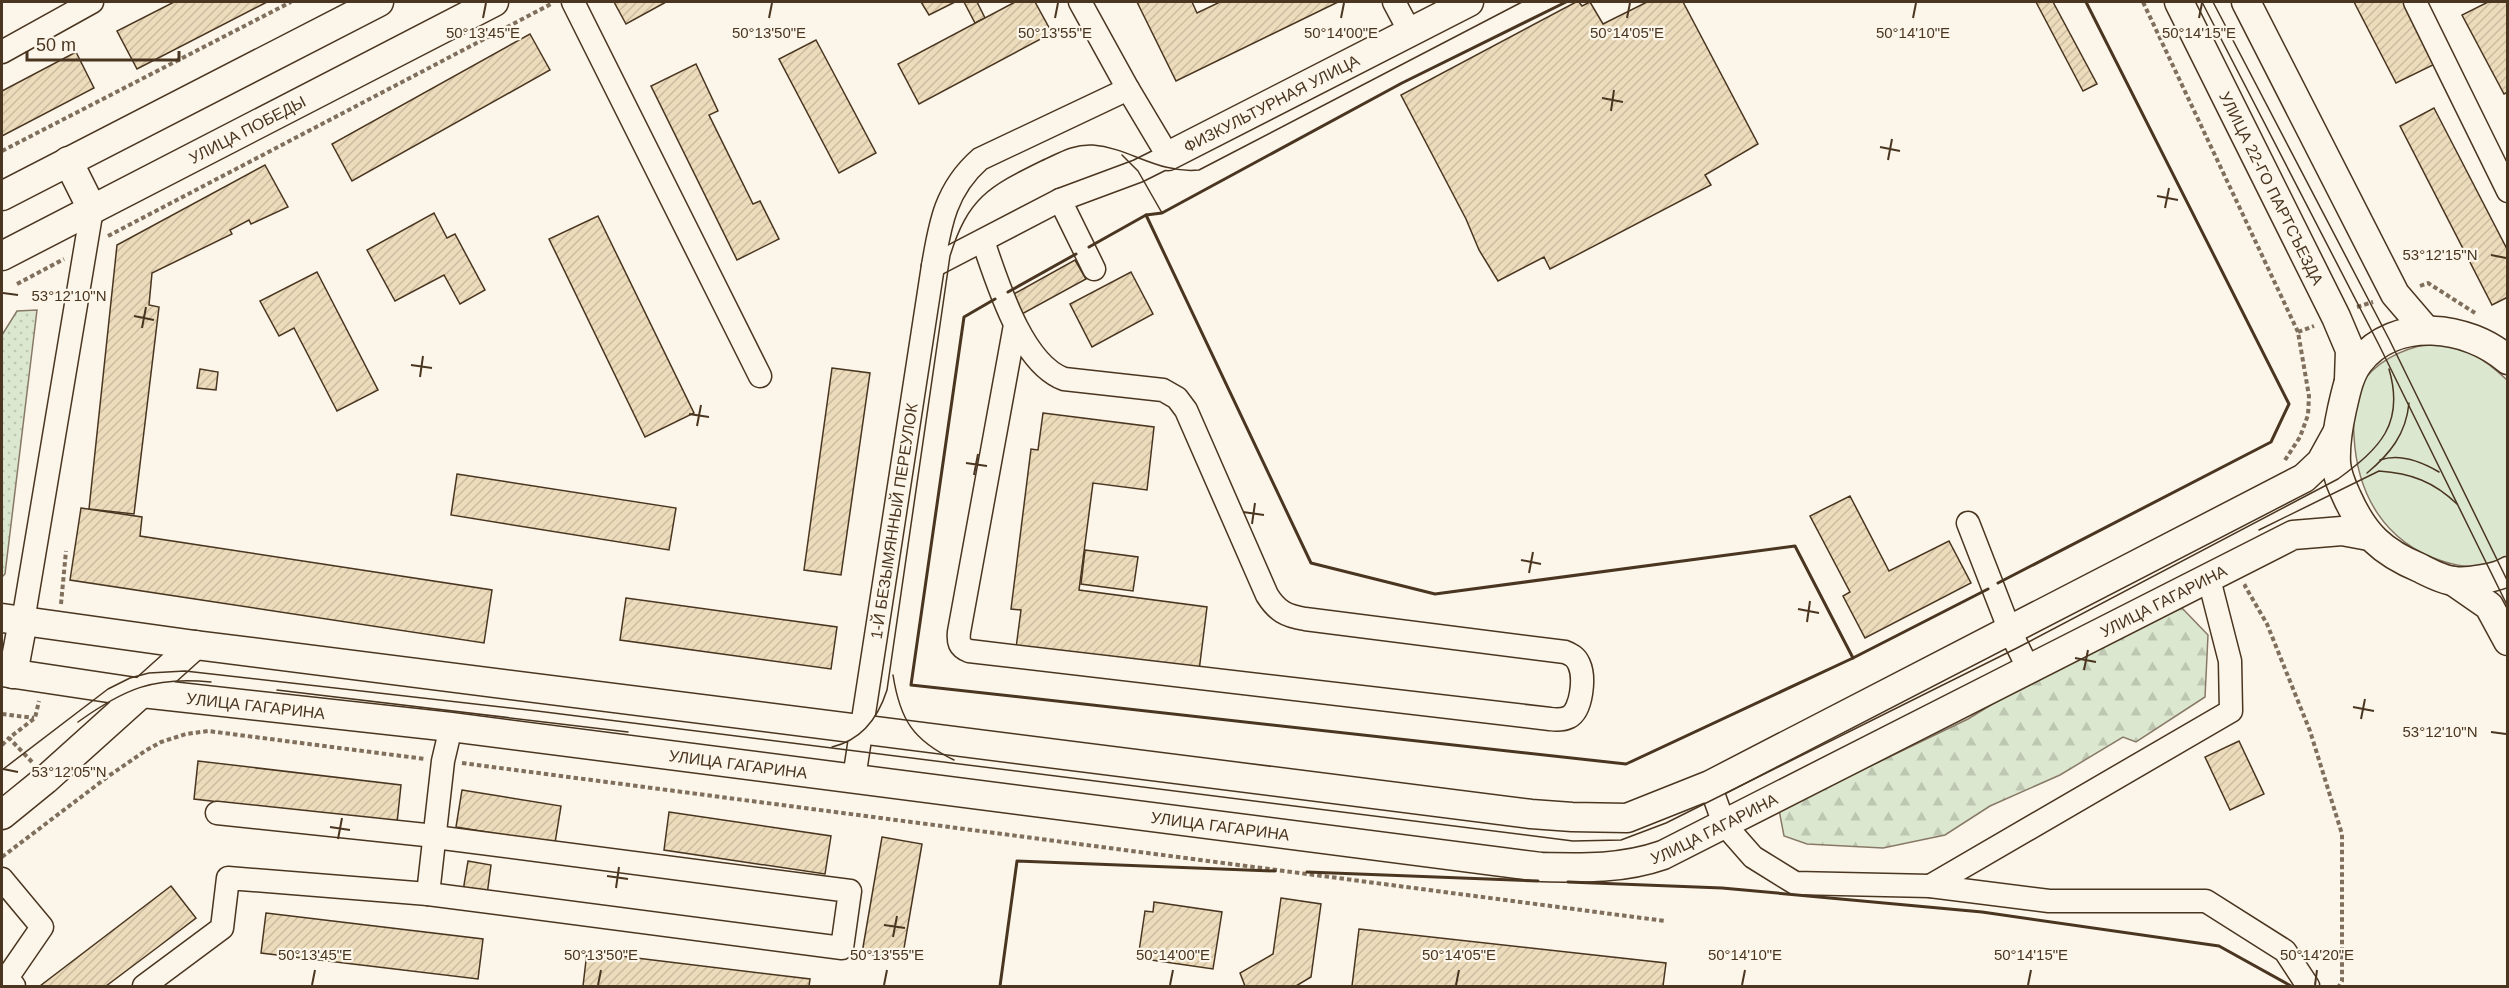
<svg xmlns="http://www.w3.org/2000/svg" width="2509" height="988" font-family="Arial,sans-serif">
	<defs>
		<pattern id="forest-firs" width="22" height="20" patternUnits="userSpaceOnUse" patternTransform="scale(1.5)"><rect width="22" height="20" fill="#dce7d0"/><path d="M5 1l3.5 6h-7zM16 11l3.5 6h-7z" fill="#bec7b2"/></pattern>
		<pattern id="park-dots" width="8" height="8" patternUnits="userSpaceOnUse" patternTransform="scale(1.5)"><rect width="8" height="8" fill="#dce7d0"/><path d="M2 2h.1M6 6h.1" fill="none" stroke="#bec7b2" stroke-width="1.8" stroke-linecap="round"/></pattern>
		<pattern id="building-hatch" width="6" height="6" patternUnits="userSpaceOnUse" patternTransform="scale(1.5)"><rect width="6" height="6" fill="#ecdcbc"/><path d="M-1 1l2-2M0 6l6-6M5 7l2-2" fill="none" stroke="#ccbda1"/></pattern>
	</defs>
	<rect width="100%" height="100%" fill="#fbf6e9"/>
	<!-- green -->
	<path fill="#dce7d0" stroke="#887966" stroke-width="1.5" d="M2428,344C2463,345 2483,357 2507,380V557C2486,569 2466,569 2442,561C2384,542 2357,494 2354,436C2353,420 2353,400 2360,386C2374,362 2402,349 2428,344Z"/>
	<!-- forest -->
	<polygon fill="url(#forest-firs)" stroke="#887966" stroke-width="1.5" points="2182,608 2208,635 2205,697 2136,742 2123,737 2060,775 1990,806 1945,835 1883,848 1807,844 1784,836 1779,810 1968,719 2076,653"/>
	<!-- park -->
	<polygon fill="url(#park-dots)" stroke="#887966" stroke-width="1.5" points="37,310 5,574 2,577 2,335 17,311"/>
	<!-- building -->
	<g fill="url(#building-hatch)" stroke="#4a3520" stroke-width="1.5">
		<polygon points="174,2 267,2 137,69 117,31"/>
		<polygon points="614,2 666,2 626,24"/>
		<polygon points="921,2 955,2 929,15"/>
		<polygon points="964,2 977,2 985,18 975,23"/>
		<polygon points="1015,2 1035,2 1052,33 919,104 898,64"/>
		<polygon points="1137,2 1192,2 1197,13 1220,2 1338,2 1176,81"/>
		<polygon points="1576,2 1579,2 1582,6 1590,2 1603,24 1647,2 1683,2 1758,144 1705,175 1711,185 1550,269 1544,257 1498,281 1479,250 1466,219 1401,95"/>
		<polygon points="2036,2 2053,2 2097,84 2083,91"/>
		<polygon points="2354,2 2405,2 2437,63 2396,83"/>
		<polygon points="2488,2 2508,2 2508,92 2504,94 2462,15"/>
		<polygon points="530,34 550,70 352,181 332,144"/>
		<polygon points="816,40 876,153 839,173 779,59"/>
		<polygon points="76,52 94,88 2,136 2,91"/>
		<polygon points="696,64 718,111 709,115 753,204 760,201 779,239 737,260 651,86"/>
		<polygon points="2434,108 2508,251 2508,297 2492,305 2400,126"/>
		<polygon points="265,165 288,207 251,224 249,220 230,230 232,234 152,273 149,305 159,307 134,514 89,509 117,245"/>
		<polygon points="434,213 447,238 455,234 485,290 460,304 444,275 395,301 367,250"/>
		<polygon points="598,216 694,413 645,437 549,239"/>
		<polygon points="1075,260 1086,279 1022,314 1012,295"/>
		<polygon points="317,272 378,390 337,411 294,328 279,336 260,301"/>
		<polygon points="1131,272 1153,314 1092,347 1070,304"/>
		<polygon points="832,368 870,373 841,575 804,570"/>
		<polygon points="200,369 218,372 216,390 197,388"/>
		<polygon points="1043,413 1154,427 1147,490 1093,483 1079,590 1207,607 1199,671 1016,648 1021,610 1011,609 1031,449 1038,450"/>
		<polygon points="457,474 676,508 669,550 451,515"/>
		<polygon points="1850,496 1889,571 1949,541 1971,583 1865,638 1843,596 1850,592 1810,516"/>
		<polygon points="81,508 142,517 140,536 492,590 484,643 70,580"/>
		<polygon points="1085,550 1138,557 1133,591 1081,584"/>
		<polygon points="626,598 837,627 831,669 620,640"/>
		<polygon points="2239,741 2264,794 2230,810 2205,757"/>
		<polygon points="198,761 401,785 397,823 194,799"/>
		<polygon points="462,790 561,806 555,843 456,827"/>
		<polygon points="669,812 831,836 825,874 664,850"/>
		<polygon points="882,837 922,844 902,960 862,953"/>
		<polygon points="468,861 491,865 487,895 463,891"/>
		<polygon points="171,886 196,918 158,947 106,986 40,986"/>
		<polygon points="1281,898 1321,904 1311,977 1296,986 1245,986 1240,973 1273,954"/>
		<polygon points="1154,902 1222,912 1213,969 1138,958 1145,911 1153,912"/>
		<polygon points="266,913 483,939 478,979 261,953"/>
		<polygon points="1359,929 1666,963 1663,986 1352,986"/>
		<polygon points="587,952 810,979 809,986 583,986"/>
	</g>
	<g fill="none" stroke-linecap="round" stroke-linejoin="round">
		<defs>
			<g id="minor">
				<polyline points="573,2 760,376"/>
				<polyline points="1394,2 1410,32"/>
				<polyline points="2415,2 2508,191"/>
				<polyline points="2,52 92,2"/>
				<polyline points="1060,200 1094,269"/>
				<path d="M983,241C997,281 1021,363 1064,379L1163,390L1177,398L1186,410L1267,595C1277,611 1286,616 1305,619L1565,652C1572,655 1576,657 1579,664C1585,677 1582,710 1569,717C1563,720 1557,720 1550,719L969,651C959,647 958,642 959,632L1015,325"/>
				<polyline points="933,266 1060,200 1138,171 1168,156 1128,89 1080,2"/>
				<polyline points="1968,523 2010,631 2029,670"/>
				<polyline points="23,621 92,209"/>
				<path id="s1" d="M854,778L933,266C940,223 946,189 980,159L1128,89"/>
				<polyline points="1710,785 1724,824 1753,857 1795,883 1930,886 2049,901 2206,901 2285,951 2308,986"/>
				<polyline points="217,813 435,836"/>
				<polyline points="2,879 42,927 7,978 14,986"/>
				<polyline points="1930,886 2231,711 2230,661 2209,579"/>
				<polyline points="428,894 443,761 451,727"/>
				<polyline points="144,986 222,928 228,878 428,894 842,948 850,891 435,837"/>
			</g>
			<g id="major">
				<path id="s2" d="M2179,2L2336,317L2350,350L2349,380"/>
				<polyline points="2246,2 2395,294 2425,329"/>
				<path id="s3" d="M1168,156L1469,2"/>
				<polyline points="68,161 92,209"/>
				<polyline points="2,196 379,2"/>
				<path id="s4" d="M2,256L494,2"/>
				<path d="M2508,360C2468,325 2395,316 2359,362C2349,375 2346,392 2342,409C2338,427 2335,444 2336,463C2337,476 2342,486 2347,497C2364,535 2382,552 2420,568C2430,573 2443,580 2454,581C2466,583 2497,578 2508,571"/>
				<polyline points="2453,581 2489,606 2508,641"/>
				<polyline points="2,618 195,645 1531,814 1572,817 1627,818 1710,785 2304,478 2321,462 2337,433"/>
				<path id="s5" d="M2,672L142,693L451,727L1541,867C1584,868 1623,869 1663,855L2293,535L2342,531L2369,536"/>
				<polyline points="13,674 23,621"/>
				<polyline points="2,815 45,780 195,645"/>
			</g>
		</defs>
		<!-- minor casing -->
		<use href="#minor" stroke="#4a3520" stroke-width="25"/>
		<!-- major casing -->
		<use href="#major" stroke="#4a3520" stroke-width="31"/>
		<!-- path -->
		<g stroke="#7f6f5c" stroke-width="4" stroke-dasharray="4.5 3" stroke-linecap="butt">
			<polyline points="2143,2 2298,332 2309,396 2308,415 2300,437 2285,460"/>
			<polyline points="2,151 291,2"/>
			<polyline points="108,236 553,3"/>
			<polyline points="17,284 64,259"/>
			<polyline points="2420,286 2428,283 2475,313"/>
			<polyline points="2357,307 2373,302"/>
			<polyline points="2298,332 2314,326"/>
			<polyline points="2247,585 2245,586 2267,624 2310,731 2342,834 2342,981 2339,986"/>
			<polyline points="61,604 66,551"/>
			<polyline points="2,714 34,718"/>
			<polyline points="2,745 9,738"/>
			<polyline points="32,762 9,738 35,718 39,701"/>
			<polyline points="462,763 1665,921"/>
			<polyline points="2,857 110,775 145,751 161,742 186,734 208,731 425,759"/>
		</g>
		<!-- minor -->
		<use href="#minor" stroke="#fbf6e9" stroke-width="22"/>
		<!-- major -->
		<use href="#major" stroke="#fbf6e9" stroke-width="28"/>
		<!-- tram -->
		<g stroke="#4a3520" stroke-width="1.5">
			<polyline points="2202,2 2379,345 2508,607"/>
			<polyline points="2213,2 2389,339 2508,582"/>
			<polyline points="1122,155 1138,171 1162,213"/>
			<path d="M2380,460C2400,453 2422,462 2439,472"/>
			<path d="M2367,473C2390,454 2406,434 2409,403"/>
			<path d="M2259,530L2379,471C2411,473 2434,482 2457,504"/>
			<path d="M893,675C900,720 913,740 954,760"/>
			<polyline points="277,690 628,732"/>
			<path d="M78,722C124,689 154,676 211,682"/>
			<path d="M832,747C862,740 878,718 887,690L950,256C968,198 988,187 1041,161C1059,153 1072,144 1093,145C1130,148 1158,174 1199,170L1522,2"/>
			<path d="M2,770L108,689L130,678L149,673L185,671L537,711L1573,841L1621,840L1666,823L2017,648L2338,479C2380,448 2405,424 2389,369"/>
		</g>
		<!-- wall -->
		<g stroke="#4a3520" stroke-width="3">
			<polyline points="1146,215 1311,563 1435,594 1795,546 1853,658"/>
			<polyline points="1089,247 1146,215 1162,213 1402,83 1566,2"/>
			<polyline points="1008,292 1076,254"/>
			<polyline points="995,299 964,317 911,685 1626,764 1853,658 1988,589"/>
			<polyline points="1998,583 2271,442 2289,404 2086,2"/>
			<polyline points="1307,872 1538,881"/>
			<polyline points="1568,882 1722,888 1982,912 2219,946 2291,986"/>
			<polyline points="1000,986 1017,861 1275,871"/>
		</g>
	</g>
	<!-- ticks -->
	<path fill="none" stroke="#4a3520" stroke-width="2" d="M483,18L486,3M769,18L772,3M1055,18L1058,3M1341,18L1344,3M1627,18L1630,3M1913,18L1916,3M2199,18L2202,3M1602,98L1623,102M1611,111L1614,90M1880,147L1900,151M1888,160L1892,139M2157,196L2178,200M2165,208L2169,188M2491,255L2506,258M3,293L18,295M134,316L154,320M142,328L146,307M411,365L432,368M420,377L423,356M689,414L709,417M697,426L701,405M966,463L987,466M974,475L978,454M1243,512L1264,515M1252,524L1255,503M1521,560L1541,564M1529,573L1533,552M1798,609L1819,613M1807,622L1810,601M2075,658L2096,662M2084,670L2088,650M2353,707L2374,711M2361,719L2365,699M2491,732L2506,734M3,769L18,772M330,827L350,830M338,839L342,818M607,876L628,879M616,888L619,867M884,925L905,928M893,937L897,916M312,985L315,970M598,985L601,970M884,985L887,970M1170,985L1173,970M1456,985L1459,970M1742,985L1745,970M2028,985L2031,970M2315,985L2317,970"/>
	<g text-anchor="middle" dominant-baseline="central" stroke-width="4.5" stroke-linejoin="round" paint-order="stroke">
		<!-- street labels -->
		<g font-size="16" fill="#4a3520" stroke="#fbf6e9">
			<text stroke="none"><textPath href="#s3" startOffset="116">ФИЗКУЛЬТУРНАЯ УЛИЦА</textPath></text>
			<text stroke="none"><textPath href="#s4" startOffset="276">УЛИЦА ПОБЕДЫ</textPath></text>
			<text stroke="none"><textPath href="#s2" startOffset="208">УЛИЦА 22-ГО ПАРТСЪЕЗДА</textPath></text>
			<text stroke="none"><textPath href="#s1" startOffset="260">1-Й БЕЗЫМЯННЫЙ ПЕРЕУЛОК</textPath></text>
			<text stroke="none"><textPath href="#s5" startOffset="2236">УЛИЦА ГАГАРИНА</textPath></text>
			<text stroke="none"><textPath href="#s5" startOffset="256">УЛИЦА ГАГАРИНА</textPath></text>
			<text stroke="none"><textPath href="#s5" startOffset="742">УЛИЦА ГАГАРИНА</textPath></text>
			<text stroke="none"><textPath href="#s5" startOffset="1228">УЛИЦА ГАГАРИНА</textPath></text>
			<text stroke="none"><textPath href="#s5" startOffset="1732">УЛИЦА ГАГАРИНА</textPath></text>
		</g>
	</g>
	<g font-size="15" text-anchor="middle" fill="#4a3520" stroke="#fbf6e9" stroke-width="4.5" stroke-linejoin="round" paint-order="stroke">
		<text x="483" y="38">50°13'45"E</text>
		<text x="769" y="38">50°13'50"E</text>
		<text x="1055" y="38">50°13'55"E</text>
		<text x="1341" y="38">50°14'00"E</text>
		<text x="1627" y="38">50°14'05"E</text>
		<text x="1913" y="38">50°14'10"E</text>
		<text x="2199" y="38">50°14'15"E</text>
		<text x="2440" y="260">53°12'15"N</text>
		<text x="69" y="301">53°12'10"N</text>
		<text x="2440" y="737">53°12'10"N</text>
		<text x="69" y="777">53°12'05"N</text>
		<text x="315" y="960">50°13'45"E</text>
		<text x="601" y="960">50°13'50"E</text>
		<text x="887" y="960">50°13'55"E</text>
		<text x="1173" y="960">50°14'00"E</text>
		<text x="1459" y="960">50°14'05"E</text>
		<text x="1745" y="960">50°14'10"E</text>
		<text x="2031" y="960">50°14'15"E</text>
		<text x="2317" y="960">50°14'20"E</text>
	</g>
	<!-- border -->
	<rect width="2509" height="988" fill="none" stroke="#4a3520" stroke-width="6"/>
	<!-- scale -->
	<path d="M27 51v9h152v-9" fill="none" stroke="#4a3520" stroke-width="3"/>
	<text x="36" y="51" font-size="18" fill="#4a3520" stroke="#fbf6e9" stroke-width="4.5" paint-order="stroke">50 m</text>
</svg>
